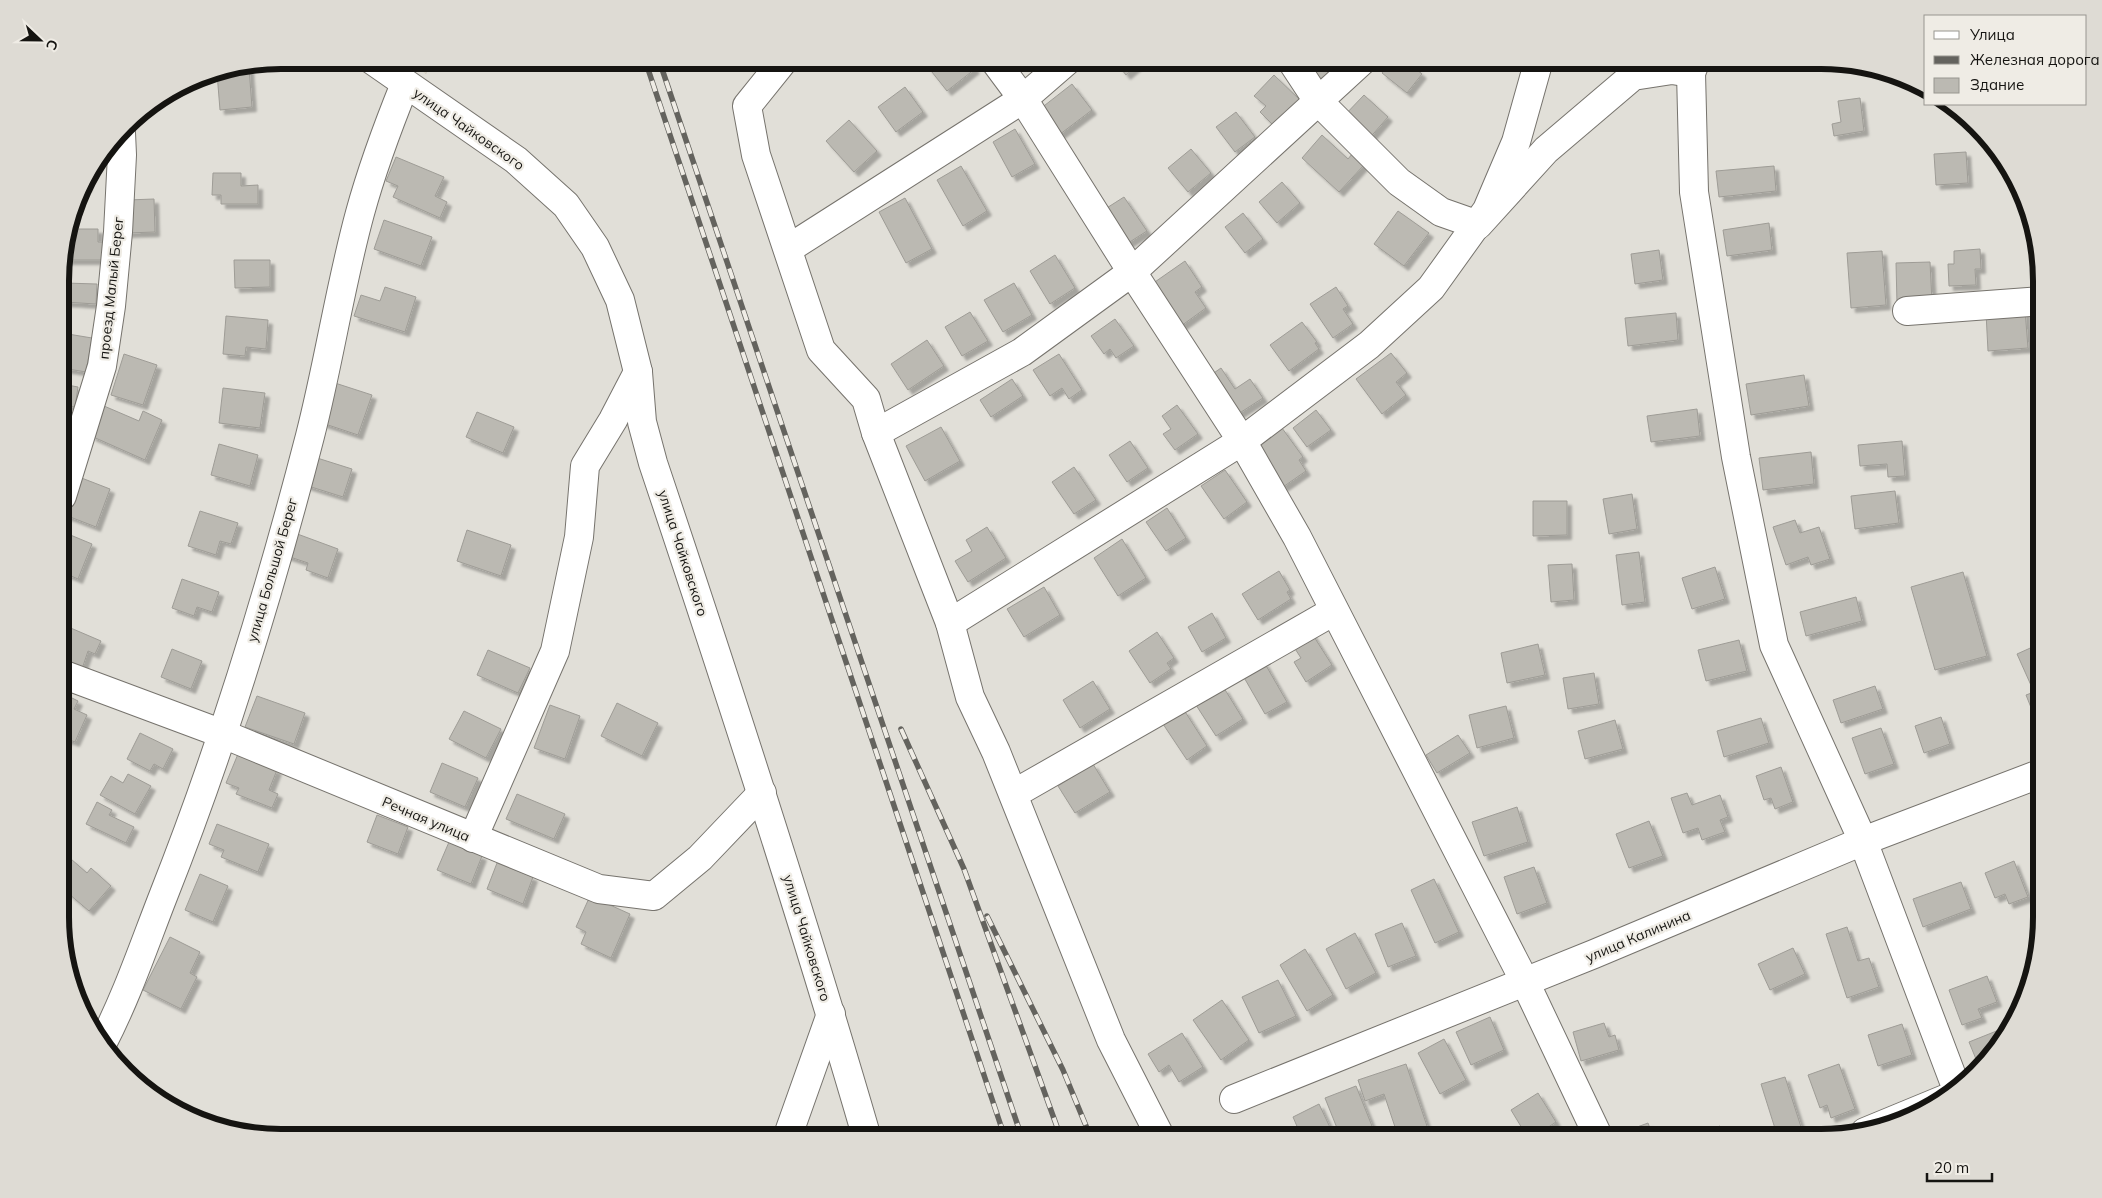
<svg xmlns="http://www.w3.org/2000/svg" width="2102" height="1198" font-family="Mulish,sans-serif">
	<defs>
		<pattern id="industrial-furrows" width="10" height="10" patternUnits="userSpaceOnUse" patternTransform="scale(1.25)"><rect width="10" height="10" fill="#d9d3c5"/><path d="M-1 1l2-2M0 10L10 0M9 11l2-2" fill="none" stroke="#b9b4a8"/></pattern>
		<filter id="shadow"><feDropShadow dx="4.5" dy="4.5" stdDeviation="1" flood-color="#0004"/></filter>
	</defs>
	<rect width="100%" height="100%" fill="#e1dfd8"/>
	<!-- industrial -->
	<polygon fill="url(#industrial-furrows)" points="407,60 432,60 426,74"/>
	<!-- building -->
	<g fill="#bbb9b2" stroke="#9e9c96" filter="url(#shadow)">
		<polygon points="927,60 968,60 975,69 947,91 924,62"/>
		<polygon points="1114,60 1144,60 1126,75"/>
		<polygon points="1295,60 1336,60 1339,64 1314,84"/>
		<polygon points="1392,60 1405,60 1422,74 1407,93 1382,73"/>
		<polygon points="249,68 252,107 220,110 217,73"/>
		<polygon points="1274,75 1300,100 1275,127 1260,112 1266,106 1254,96"/>
		<polygon points="1072,84 1092,110 1059,135 1040,109"/>
		<polygon points="905,87 923,112 896,132 878,107"/>
		<polygon points="1364,95 1388,117 1367,141 1342,118"/>
		<polygon points="1860,98 1864,131 1834,136 1832,124 1841,122 1838,101"/>
		<polygon points="1236,112 1255,137 1235,152 1216,127"/>
		<polygon points="849,120 877,151 854,172 826,141"/>
		<polygon points="1015,129 1035,164 1012,177 993,142"/>
		<polygon points="1322,135 1348,159 1352,154 1364,165 1339,192 1302,158"/>
		<polygon points="1191,149 1211,173 1188,192 1168,168"/>
		<polygon points="1966,152 1968,183 1936,185 1934,154"/>
		<polygon points="2001,154 2005,158 2011,171 2000,171"/>
		<polygon points="396,157 444,177 435,196 447,202 440,218 393,197 398,186 386,181"/>
		<polygon points="961,166 987,211 963,226 937,180"/>
		<polygon points="1774,166 1776,191 1719,197 1716,171"/>
		<polygon points="213,173 241,173 241,186 258,185 258,204 221,204 221,195 212,195"/>
		<polygon points="86,179 87,187 82,187 83,183"/>
		<polygon points="1282,182 1300,203 1277,223 1259,202"/>
		<polygon points="1124,197 1147,231 1125,245 1102,211"/>
		<polygon points="905,198 932,249 906,263 879,212"/>
		<polygon points="154,199 155,232 127,233 127,200"/>
		<polygon points="1398,211 1429,233 1404,266 1374,244"/>
		<polygon points="1243,213 1263,239 1245,253 1225,227"/>
		<polygon points="384,220 432,237 421,266 374,249"/>
		<polygon points="1769,223 1772,250 1727,256 1723,230"/>
		<polygon points="69,229 98,229 98,242 104,242 103,260 62,260 62,252"/>
		<polygon points="1980,249 1981,269 1975,269 1976,285 1949,286 1948,264 1954,264 1954,251"/>
		<polygon points="1659,250 1663,280 1635,284 1631,254"/>
		<polygon points="1882,251 1886,305 1851,308 1847,253"/>
		<polygon points="1055,255 1075,288 1050,304 1030,271"/>
		<polygon points="234,260 270,260 270,287 235,288"/>
		<polygon points="1185,261 1202,287 1195,292 1206,308 1181,326 1152,284"/>
		<polygon points="1930,262 1932,302 1897,304 1896,263"/>
		<polygon points="65,283 97,284 96,304 64,302"/>
		<polygon points="1014,283 1032,315 1003,332 984,300"/>
		<polygon points="385,287 416,297 405,332 354,316 361,295 380,301"/>
		<polygon points="1336,287 1348,306 1343,309 1353,324 1333,338 1310,304"/>
		<polygon points="2025,310 2028,348 1988,351 1986,313"/>
		<polygon points="970,312 988,341 962,356 945,327"/>
		<polygon points="1676,313 1678,340 1628,346 1625,318"/>
		<polygon points="226,316 268,320 266,349 246,347 245,356 223,354"/>
		<polygon points="1115,319 1134,346 1116,358 1110,349 1104,354 1091,336"/>
		<polygon points="1302,322 1317,342 1315,343 1319,349 1289,371 1270,345"/>
		<polygon points="62,333 92,338 86,372 62,368"/>
		<polygon points="927,340 944,366 908,390 891,364"/>
		<polygon points="1391,353 1407,373 1396,382 1406,395 1382,414 1356,379"/>
		<polygon points="124,354 157,365 143,405 111,395"/>
		<polygon points="1059,354 1082,390 1069,399 1062,388 1050,396 1033,370"/>
		<polygon points="1221,368 1235,389 1250,379 1263,398 1235,416 1208,377"/>
		<polygon points="1804,375 1809,406 1751,415 1746,384"/>
		<polygon points="1012,379 1023,396 991,417 980,400"/>
		<polygon points="335,383 372,395 358,435 322,423"/>
		<polygon points="62,384 78,387 75,407 62,405"/>
		<polygon points="223,388 265,393 260,428 219,423"/>
		<polygon points="1177,405 1198,434 1175,450 1163,434 1171,429 1162,416"/>
		<polygon points="104,406 139,421 143,411 162,420 145,460 91,436"/>
		<polygon points="1697,409 1700,436 1651,442 1647,416"/>
		<polygon points="1316,410 1331,430 1307,447 1293,428"/>
		<polygon points="477,412 514,427 503,453 466,437"/>
		<polygon points="941,427 960,461 925,481 906,446"/>
		<polygon points="1282,428 1303,457 1299,460 1306,471 1283,487 1256,447"/>
		<polygon points="62,434 66,436 62,449"/>
		<polygon points="1130,441 1148,468 1127,482 1109,455"/>
		<polygon points="1902,441 1905,476 1888,477 1887,464 1860,466 1858,445"/>
		<polygon points="219,444 258,455 250,486 211,475"/>
		<polygon points="1811,452 1814,484 1763,490 1759,458"/>
		<polygon points="314,457 352,469 343,497 305,485"/>
		<polygon points="1074,467 1096,500 1074,514 1052,482"/>
		<polygon points="1225,470 1247,502 1224,519 1201,486"/>
		<polygon points="79,477 110,489 96,527 65,515"/>
		<polygon points="1895,491 1899,523 1855,529 1851,496"/>
		<polygon points="1632,494 1637,529 1609,534 1603,499"/>
		<polygon points="1533,501 1567,501 1567,535 1533,536"/>
		<polygon points="1167,508 1186,538 1166,551 1146,522"/>
		<polygon points="200,511 238,523 231,544 220,541 216,555 188,546"/>
		<polygon points="1795,520 1800,533 1819,527 1830,559 1811,565 1808,557 1786,565 1773,527"/>
		<polygon points="987,527 1006,558 968,582 955,561 972,551 966,540"/>
		<polygon points="467,530 511,545 501,576 457,561"/>
		<polygon points="292,532 338,549 328,578 306,570 308,563 284,555"/>
		<polygon points="68,534 92,544 78,579 62,572 62,548"/>
		<polygon points="1122,539 1146,578 1118,596 1094,558"/>
		<polygon points="1639,552 1645,602 1622,605 1616,555"/>
		<polygon points="1572,564 1574,600 1551,602 1548,565"/>
		<polygon points="1715,567 1725,599 1692,609 1682,578"/>
		<polygon points="1279,571 1290,590 1287,592 1291,599 1258,620 1242,594"/>
		<polygon points="1963,572 1987,656 1935,670 1911,587"/>
		<polygon points="182,579 219,592 212,612 197,607 194,616 172,608"/>
		<polygon points="1044,587 1060,615 1024,637 1007,609"/>
		<polygon points="1856,597 1862,621 1806,636 1800,612"/>
		<polygon points="1212,613 1226,638 1202,652 1188,627"/>
		<polygon points="66,626 101,641 95,654 88,651 82,669 62,661 62,636"/>
		<polygon points="1157,632 1174,658 1167,663 1171,669 1150,683 1129,651"/>
		<polygon points="1311,632 1332,665 1306,682 1294,662 1301,658 1292,644"/>
		<polygon points="1739,640 1747,671 1706,681 1698,650"/>
		<polygon points="1538,644 1545,675 1507,683 1501,653"/>
		<polygon points="2037,645 2042,656 2042,706 2032,710 2026,695 2034,692 2017,654"/>
		<polygon points="172,649 202,661 191,689 161,677"/>
		<polygon points="488,650 530,668 518,693 477,675"/>
		<polygon points="1264,662 1287,702 1265,714 1242,674"/>
		<polygon points="1594,673 1599,704 1568,709 1563,678"/>
		<polygon points="1093,681 1110,709 1080,728 1063,700"/>
		<polygon points="1875,686 1883,709 1841,723 1833,700"/>
		<polygon points="1224,688 1243,719 1216,736 1196,705"/>
		<polygon points="62,693 78,701 74,709 87,715 75,742 67,739 62,752"/>
		<polygon points="257,696 305,713 294,744 245,727"/>
		<polygon points="617,703 658,723 642,756 601,736"/>
		<polygon points="550,705 580,716 565,759 534,748"/>
		<polygon points="1506,706 1514,738 1477,748 1469,715"/>
		<polygon points="1184,710 1207,746 1187,760 1163,724"/>
		<polygon points="464,711 501,729 486,758 449,739"/>
		<polygon points="1941,717 1950,744 1924,753 1915,726"/>
		<polygon points="1761,718 1769,743 1724,757 1717,731"/>
		<polygon points="1615,720 1623,749 1585,759 1578,731"/>
		<polygon points="1881,728 1894,764 1865,774 1852,738"/>
		<polygon points="140,733 173,749 163,769 154,764 150,771 127,759"/>
		<polygon points="1458,735 1470,753 1437,773 1426,755"/>
		<polygon points="238,754 277,770 269,790 278,794 272,808 236,794 239,788 226,783"/>
		<polygon points="442,763 478,778 465,807 430,792"/>
		<polygon points="1093,764 1110,792 1075,813 1058,786"/>
		<polygon points="1781,767 1793,802 1775,809 1771,798 1764,800 1756,776"/>
		<polygon points="128,774 151,786 135,814 100,795 111,776 123,783"/>
		<polygon points="1687,793 1692,805 1720,795 1728,817 1720,820 1725,832 1702,840 1698,828 1683,833 1671,798"/>
		<polygon points="517,794 565,814 554,839 506,819"/>
		<polygon points="97,802 112,810 109,815 134,827 126,843 86,824"/>
		<polygon points="1517,807 1528,842 1484,856 1472,822"/>
		<polygon points="377,815 408,827 398,854 367,842"/>
		<polygon points="1649,821 1663,856 1629,868 1616,834"/>
		<polygon points="217,824 269,844 258,872 221,857 224,850 209,844"/>
		<polygon points="449,842 482,856 471,884 437,870"/>
		<polygon points="71,859 87,873 91,868 111,886 89,911 62,888 62,869"/>
		<polygon points="2014,861 2028,897 2009,904 2005,894 1995,898 1985,873"/>
		<polygon points="497,863 533,877 523,904 487,889"/>
		<polygon points="1534,867 1547,903 1517,914 1504,877"/>
		<polygon points="200,874 228,886 213,922 185,910"/>
		<polygon points="1434,879 1459,932 1435,943 1411,890"/>
		<polygon points="1961,882 1971,909 1923,927 1913,899"/>
		<polygon points="590,896 630,914 611,958 581,944 586,932 576,927"/>
		<polygon points="1402,923 1416,956 1388,967 1375,934"/>
		<polygon points="1847,927 1858,961 1869,958 1879,987 1847,998 1826,934"/>
		<polygon points="1355,933 1376,973 1346,989 1326,949"/>
		<polygon points="170,937 200,952 190,973 197,977 181,1009 143,990"/>
		<polygon points="1793,948 1805,974 1770,990 1758,964"/>
		<polygon points="1305,949 1333,995 1307,1011 1280,965"/>
		<polygon points="1987,976 1997,1002 1978,1009 1982,1018 1962,1025 1949,990"/>
		<polygon points="1278,980 1296,1016 1259,1033 1242,997"/>
		<polygon points="1222,1000 1249,1040 1221,1060 1193,1020"/>
		<polygon points="1490,1017 1504,1050 1471,1065 1456,1032"/>
		<polygon points="1604,1023 1609,1037 1615,1035 1619,1050 1581,1061 1573,1032"/>
		<polygon points="1902,1024 1912,1055 1878,1066 1868,1035"/>
		<polygon points="2014,1024 2013,1027 1978,1064 1969,1042"/>
		<polygon points="1182,1033 1203,1067 1179,1082 1169,1065 1159,1072 1148,1054"/>
		<polygon points="1444,1039 1466,1080 1440,1094 1418,1053"/>
		<polygon points="1406,1064 1427,1126 1398,1136 1384,1094 1365,1101 1358,1080"/>
		<polygon points="1839,1064 1855,1109 1831,1118 1827,1105 1820,1108 1808,1075"/>
		<polygon points="1785,1077 1802,1130 1778,1138 1761,1084"/>
		<polygon points="1356,1086 1372,1126 1341,1138 1325,1098"/>
		<polygon points="1538,1093 1556,1122 1532,1138 1528,1138 1511,1110"/>
		<polygon points="1319,1104 1335,1138 1302,1138 1293,1117"/>
		<polygon points="1648,1123 1654,1138 1623,1138 1621,1133"/>
		<polygon points="1720,1126 1725,1138 1697,1138 1696,1135"/>
	</g>
	<g fill="none" stroke-linecap="round" stroke-linejoin="round">
		<defs>
			<g id="minor">
				<path d="M372,60L516,160L566,205L595,247L620,300L638,372L642,422L653,463C728,687 801,911 867,1138"/>
				<polyline points="784,60 747,106 756,155 821,350 866,399 876,433 950,623 970,697 996,752 1111,1040 1161,1138"/>
				<polyline points="994,60 1023,99 1132,272 1242,441 1297,537 1525,982 1599,1138"/>
				<polyline points="1291,60 1318,101 1399,182 1441,212 1478,225 1546,150 1633,76 1672,70 1691,73 1685,60"/>
				<polyline points="1696,60 1691,73 1694,192 1736,457 1774,645 1863,841 1956,1087"/>
				<polyline points="788,249 1023,99 1068,60"/>
				<polyline points="1907,311 2042,301"/>
				<polyline points="876,433 1022,352 1132,272 1363,60"/>
				<polyline points="62,496 102,366 111,306 118,232 122,155 121,133"/>
				<polyline points="950,623 1242,441 1369,345 1431,288 1487,210 1516,142 1539,60"/>
				<polyline points="62,674 223,734 599,889 654,896 700,858 762,793"/>
				<polyline points="1024,788 1334,611"/>
				<polyline points="473,838 555,651 579,537 585,466 613,420 638,372"/>
				<path d="M102,1044C127,996 144,945 164,894C223,745 270,591 310,436C329,362 340,286 360,213C372,169 388,126 405,84"/>
				<polyline points="1234,1099 1594,954 1863,841 2042,773"/>
				<polyline points="1865,1132 1945,1099"/>
				<polyline points="787,1138 831,1014"/>
			</g>
		</defs>
		<!-- minor casing -->
		<use href="#minor" stroke="#76736d" stroke-width="30"/>
		<!-- minor -->
		<use href="#minor" stroke="#fff" stroke-width="28"/>
		<defs>
			<g id="rail">
				<polyline points="645,60 1005,1138"/>
				<polyline points="659,60 1022,1138"/>
				<polyline points="901,729 964,869 1061,1138"/>
				<polyline points="987,916 1063,1070 1091,1138"/>
			</g>
		</defs>
		<!-- rail casing -->
		<use href="#rail" stroke="#64635e" stroke-width="5.5"/>
		<!-- rail -->
		<use href="#rail" stroke="#efece5" stroke-width="4" stroke-dasharray="11" stroke-linecap="butt"/>
	</g>
	<g text-anchor="middle" dominant-baseline="central" stroke-width="4.5" stroke-linejoin="round" paint-order="stroke">
		<!-- street labels -->
		<g font-size="14" fill="#151411" stroke="#efece5">
			<text transform="translate(469 129) rotate(35)">улица Чайковского</text>
			<text transform="translate(111 288) rotate(-84)">проезд Малый Берег</text>
			<text transform="translate(683 553) rotate(72)">улица Чайковского</text>
			<text transform="translate(272 570) rotate(-74)">улица Большой Берег</text>
			<text transform="translate(426 819) rotate(23)">Речная улица</text>
			<text transform="translate(1638 936) rotate(-23)">улица Калинина</text>
			<text transform="translate(807 938) rotate(73)">улица Чайковского</text>
		</g>
	</g>
	<!-- crop -->
	<path d="M0 0H2102V1198H0ZM281 69H1821A212 212 0 0 1 2033 281V917A212 212 0 0 1 1821 1129H281A212 212 0 0 1 69 917V281A212 212 0 0 1 281 69Z" fill="#dedbd4" fill-rule="evenodd"/>
	<path fill="none" stroke="#151411" stroke-width="6" d="M281 69H1821A212 212 0 0 1 2033 281V917A212 212 0 0 1 1821 1129H281A212 212 0 0 1 69 917V281A212 212 0 0 1 281 69Z"/>
	<!-- legend -->
	<rect x="1924" y="15" width="162" height="90" fill="#efece5" stroke="#989690"/>
	<rect x="1934" y="31" width="25" height="8" fill="#ffffff" stroke="#989690"/>
	<text x="1970" y="40" font-size="15" fill="#151411">Улица</text>
	<rect x="1934" y="56" width="25" height="8" fill="#64635e" stroke="#989690"/>
	<text x="1970" y="65" font-size="15" fill="#151411">Железная дорога</text>
	<rect x="1934" y="78" width="25" height="15" fill="#bbb9b2" stroke="#989690"/>
	<text x="1970" y="90" font-size="15" fill="#151411">Здание</text>
	<!-- north arrow -->
	<g transform="translate(40 40) rotate(112)" stroke="#efece5" stroke-width="4" paint-order="stroke">
	<path d="M0-4L9 19L0 12L-9 19Z" fill="#151411"/>
	<text y="-8" font-size="14" font-weight="bold" text-anchor="middle" fill="#151411">С</text>
	</g>
	<!-- scale -->
	<path d="M1927 1173v8h65v-8" fill="none" stroke="#151411" stroke-width="2.5"/>
	<text x="1934" y="1173" font-size="15" fill="#151411" stroke="#efece5" stroke-width="4" paint-order="stroke">20 m</text>
</svg>
